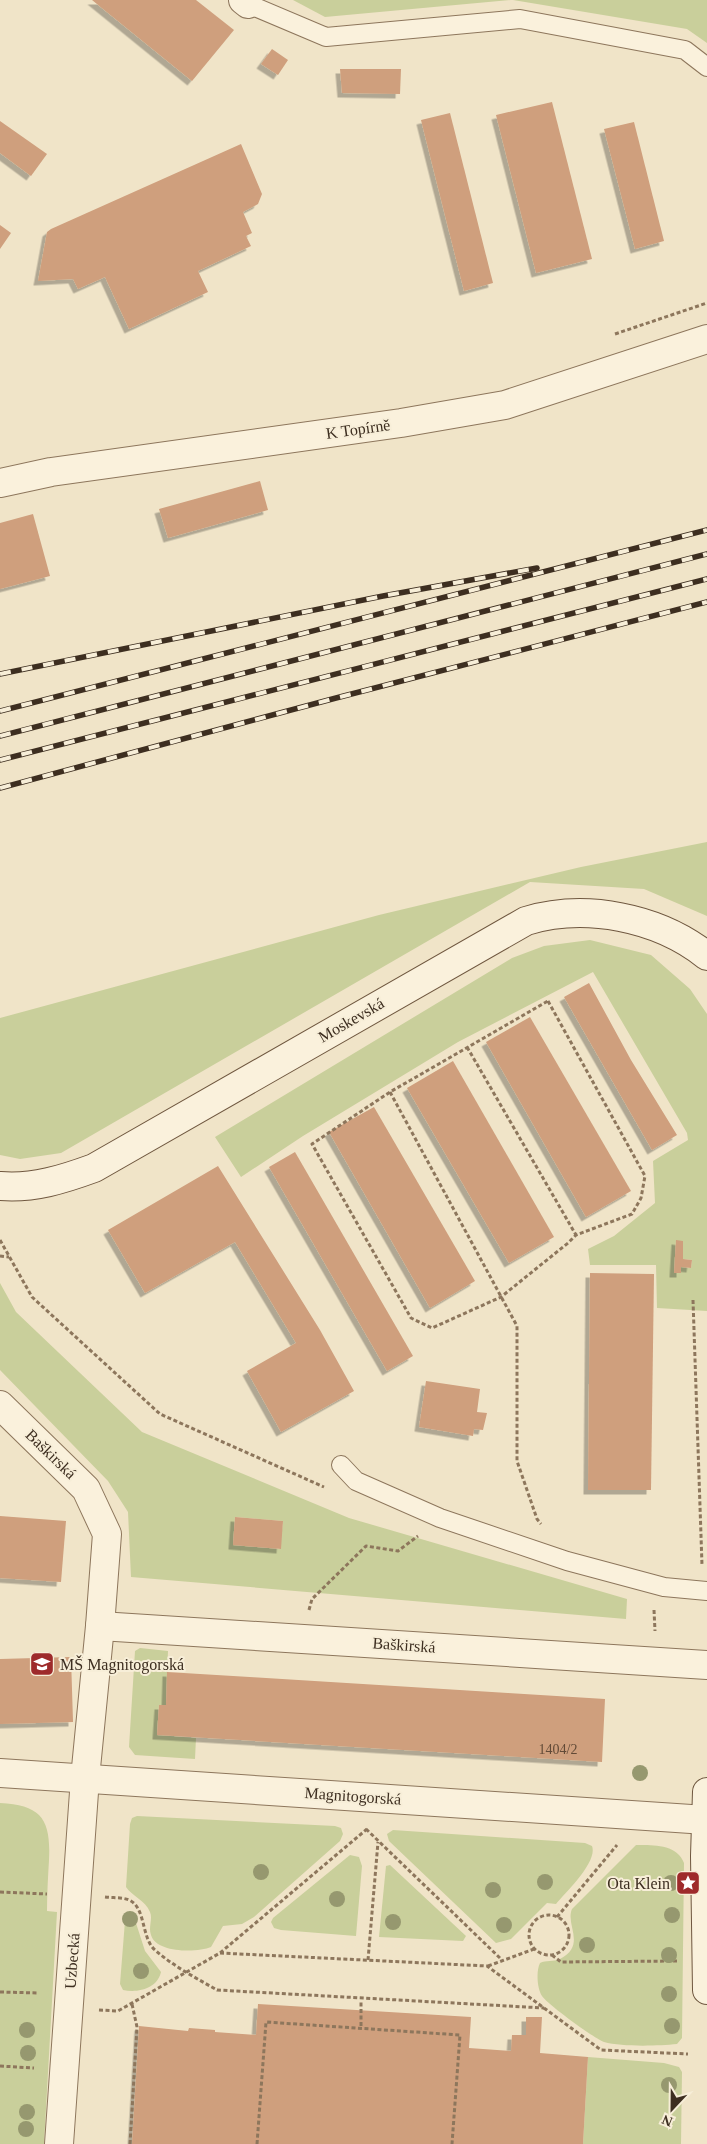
<svg xmlns="http://www.w3.org/2000/svg" width="707" height="2144" font-family="'Times New Roman',serif">
	<defs>
		<filter id="shadow"><feDropShadow dx="-4.5" dy="4.5" stdDeviation="0" flood-color="#0004"/></filter>
	</defs>
	<rect width="100%" height="100%" fill="#f0e4c8"/>
	<!-- green -->
	<g fill="#c9cf9b" fill-rule="evenodd">
		<polygon points="293,0 511,0 325,17"/>
		<polygon points="513,0 707,0 707,43 687,29"/>
		<polygon points="707,842 707,916 644,889 530,882 61,1153 20,1159 0,1155 0,1018 379,915 581,867"/>
		<path d="M590,940L651,955L690,989L707,1014V1311L657,1308L656,1265H590L588,1249L614,1236L655,1203L653,1161L688,1140L687,1133L593,972L458,1042L303,1136L241,1177L215,1137L512,958L544,946ZM676,1241L683,1259L692,1260L691,1268L681,1267V1273L674,1272Z"/>
		<path d="M0,1283L16,1312L142,1432L349,1518L627,1599L626,1619L131,1577L128,1512L108,1481L0,1370ZM235,1517L283,1521L280,1549L233,1545Z"/>
		<polygon points="140,1648 168,1651 166,1705 159,1705 157,1735 196,1738 195,1759 135,1755 129,1747 135,1651"/>
		<path d="M0,1803C42,1805 51,1820 49,1860C48,1877 47,1894 47,1911L57,1912L44,2144H0Z"/>
		<path d="M137,1816L335,1826L341,1828L343,1834L340,1841L254,1917L242,1924L223,1926L211,1947C197,1953 156,1953 151,1935C148,1927 153,1919 150,1912C145,1900 132,1896 126,1887L130,1824L132,1818Z"/>
		<path d="M393,1830L585,1843L592,1846C598,1862 566,1892 556,1904L547,1903L511,1939L496,1943L389,1841L387,1834Z"/>
		<path d="M636,1845C653,1845 677,1844 684,1863L682,2038L677,2044C657,2046 622,2047 604,2042C595,2039 547,2004 542,1996C537,1988 536,1971 540,1963C546,1960 553,1962 560,1959C587,1945 565,1925 572,1909Z"/>
		<polygon points="350,1855 359,1857 362,1866 356,1936 281,1930 274,1928 271,1922 273,1918"/>
		<polygon points="390,1865 466,1936 463,1941 379,1937 386,1866"/>
		<path d="M129,1912L135,1920L145,1951L161,1972C157,1989 138,1993 123,1990L120,1984L125,1921L126,1913Z"/>
		<polygon points="588,2057 664,2063 679,2067 682,2072 681,2144 583,2144"/>
	</g>
	<!-- building -->
	<g fill="#cf9f7d" filter="url(#shadow)">
		<polygon points="92,0 196,0 234,30 192,81"/>
		<polygon points="272,49 288,60 278,75 261,64"/>
		<polygon points="340,69 401,69 400,94 342,93"/>
		<polygon points="552,102 592,259 536,273 496,115"/>
		<polygon points="450,113 493,283 464,291 421,120"/>
		<polygon points="0,121 47,154 31,176 0,153"/>
		<polygon points="634,122 664,241 635,249 604,129"/>
		<polygon points="241,144 262,194 258,204 243,212 252,233 246,236 251,246 198,271 208,292 129,329 105,277 78,289 73,279 38,281 47,232 51,229"/>
		<polygon points="0,225 11,233 0,249"/>
		<polygon points="260,481 268,510 168,538 159,509"/>
		<polygon points="33,514 50,576 0,589 0,523"/>
		<polygon points="589,983 631,1060 677,1135 652,1150 564,997"/>
		<polygon points="530,1017 631,1191 586,1217 486,1042"/>
		<polygon points="453,1061 554,1237 509,1263 407,1088"/>
		<polygon points="374,1107 475,1281 430,1308 329,1132"/>
		<polygon points="295,1152 413,1356 387,1371 269,1167"/>
		<polygon points="218,1166 320,1330 354,1391 281,1432 247,1371 296,1343 235,1242 145,1293 108,1230"/>
		<polygon points="676,1240 683,1241 683,1259 692,1260 691,1268 681,1267 681,1273 674,1273"/>
		<polygon points="590,1273 654,1274 651,1490 588,1490"/>
		<polygon points="426,1381 480,1389 477,1412 487,1413 483,1430 474,1429 473,1436 419,1427"/>
		<polygon points="0,1516 66,1521 61,1582 0,1578"/>
		<polygon points="235,1517 283,1521 281,1549 233,1545"/>
		<polygon points="71,1657 73,1722 0,1724 0,1659"/>
		<polygon points="167,1672 605,1699 602,1762 157,1735 159,1705 166,1705"/>
		<polygon points="258,2004 471,2017 469,2048 511,2051 512,2035 526,2035 526,2017 542,2017 540,2053 588,2057 583,2144 132,2144 139,2026 188,2031 189,2028 215,2030 215,2032 256,2035"/>
	</g>
	<g fill="none" stroke-linecap="round" stroke-linejoin="round">
		<defs>
			<g id="lane">
				<polyline points="248,4 326,37 520,19 685,50 707,67"/>
				<polyline points="341,1465 356,1481 440,1518 567,1561 664,1587 707,1591"/>
			</g>
			<g id="street">
				<polyline points="243,0 248,4"/>
				<polyline points="0,483 51,472 401,423 505,405 707,339"/>
				<polyline points="0,1405 86,1489 107,1534 100,1626 85,1778 59,2144"/>
				<polyline points="100,1626 707,1665"/>
				<polyline points="0,1773 706,1820"/>
			</g>
			<g id="secondary">
				<path d="M0,1186C33,1189 64,1179 94,1168L526,921C585,903 658,917 707,956"/>
				<polyline points="707,1792 705,1856 707,1990"/>
			</g>
		</defs>
		<!-- lane casing -->
		<use href="#lane" stroke="#8d765c" stroke-width="20"/>
		<!-- street casing -->
		<use href="#street" stroke="#8d765c" stroke-width="30"/>
		<!-- secondary casing -->
		<use href="#secondary" stroke="#6f573f" stroke-width="30"/>
		<!-- path -->
		<g stroke="#8d765c" stroke-width="3" stroke-dasharray="4 2.5" stroke-linecap="butt">
			<polyline points="615,334 707,303"/>
			<polygon points="548,1001 645,1176 641,1198 632,1214 576,1235 568,1243 501,1297 432,1328 411,1318 312,1144 390,1092"/>
			<polyline points="467,1047 576,1235"/>
			<polyline points="390,1092 517,1326 517,1461 537,1519 541,1524"/>
			<polyline points="0,1240 32,1297 160,1414 324,1487"/>
			<polyline points="0,1256 9,1257"/>
			<polyline points="693,1300 702,1565"/>
			<polyline points="309,1610 312,1599 366,1546 398,1551 418,1536"/>
			<polyline points="654,1610 655,1631"/>
			<polyline points="366,1829 502,1960"/>
			<polyline points="0,1892 47,1894"/>
			<path d="M105,1897C113,1898 122,1897 129,1900C146,1907 141,1938 155,1950C173,1966 196,1978 217,1990L544,2008"/>
			<circle cx="549" cy="1935" r="20"/>
			<polyline points="557,1917 617,1845"/>
			<polyline points="220,1953 487,1966 601,2050 688,2054"/>
			<polyline points="552,1955 561,1962 677,1961"/>
			<polyline points="368,1960 378,1842"/>
			<polyline points="488,1966 534,1949"/>
			<polyline points="0,1992 39,1993"/>
			<polyline points="99,2010 118,2011 220,1953 367,1829"/>
			<polyline points="361,2026 361,2000"/>
			<polyline points="0,2066 34,2068"/>
			<polyline points="130,2144 137,2027 132,2004"/>
			<polyline points="257,2144 266,2022 460,2035 452,2144"/>
		</g>
		<!-- lane -->
		<use href="#lane" stroke="#faf1dc" stroke-width="18"/>
		<!-- street -->
		<use href="#street" stroke="#faf1dc" stroke-width="28"/>
		<!-- secondary -->
		<use href="#secondary" stroke="#faf1dc" stroke-width="28"/>
		<defs>
			<g id="rail">
				<polyline points="0,674 383,596 537,568"/>
				<polyline points="0,711 707,530"/>
				<polyline points="0,736 707,554"/>
				<polyline points="0,760 707,579"/>
				<polyline points="0,788 336,698 707,602"/>
			</g>
		</defs>
		<!-- rail casing -->
		<use href="#rail" stroke="#3d2e20" stroke-width="5.5"/>
		<!-- rail -->
		<use href="#rail" stroke="#f7eed8" stroke-width="4" stroke-dasharray="11" stroke-linecap="butt"/>
	</g>
	<!-- trees -->
	<g fill="#96986f">
		<circle cx="640" cy="1773" r="8"/>
		<circle cx="261" cy="1872" r="8"/>
		<circle cx="545" cy="1882" r="8"/>
		<circle cx="671" cy="1883" r="8"/>
		<circle cx="493" cy="1890" r="8"/>
		<circle cx="337" cy="1899" r="8"/>
		<circle cx="672" cy="1915" r="8"/>
		<circle cx="130" cy="1919" r="8"/>
		<circle cx="393" cy="1922" r="8"/>
		<circle cx="504" cy="1925" r="8"/>
		<circle cx="587" cy="1945" r="8"/>
		<circle cx="669" cy="1955" r="8"/>
		<circle cx="141" cy="1971" r="8"/>
		<circle cx="669" cy="1994" r="8"/>
		<circle cx="672" cy="2026" r="8"/>
		<circle cx="27" cy="2030" r="8"/>
		<circle cx="28" cy="2053" r="8"/>
		<circle cx="669" cy="2085" r="8"/>
		<circle cx="27" cy="2112" r="8"/>
		<circle cx="26" cy="2129" r="8"/>
	</g>
	<!-- icons -->
	<defs>
		<symbol id="school-square" viewBox="-11 -11 22 22"><rect x="-9" y="-9" width="18" height="18" rx="4" fill="#9e2a2b" stroke="#f7eed8"/><path d="M0-5L7-2L0 1L-7-2ZM-4 1L0 2.5L4 1V4Q0 6-4 4Z" fill="#fff"/></symbol>
		<symbol id="sight-square" viewBox="-11 -11 22 22"><rect x="-9" y="-9" width="18" height="18" rx="4" fill="#9e2a2b" stroke="#f7eed8"/><path d="M0-6L1.8-2.2L6-1.7L2.9 1.2L3.7 5.4L0 3.3L-3.7 5.4L-2.9 1.2L-6-1.7L-1.8-2.2Z" fill="#fff"/></symbol>
	</defs>
	<g fill-rule="evenodd">
		<use href="#school-square" x="28" y="1650" width="28" height="28"/>
		<use href="#sight-square" x="674" y="1869" width="28" height="28"/>
	</g>
	<g text-anchor="middle" dominant-baseline="central" stroke-width="4" stroke-linejoin="round" paint-order="stroke">
		<!-- number labels -->
		<g font-size="14" fill="#624a37">
			<text x="558" y="1749">1404/2</text>
		</g>
		<!-- street labels -->
		<g font-size="16" fill="#3d2e20" stroke="#f7eed8">
			<text transform="translate(358 429) rotate(-8)">K Topírně</text>
			<text transform="translate(351 1020) rotate(-30)">Moskevská</text>
			<text transform="translate(51 1454) rotate(44)">Baškirská</text>
			<text transform="translate(404 1645) rotate(4)">Baškirská</text>
			<text transform="translate(353 1796) rotate(4)">Magnitogorská</text>
			<text transform="translate(72 1961) rotate(-86)">Uzbecká</text>
		</g>
		<!-- poi labels -->
		<g font-size="16" fill="#3d2e20" stroke="#f7eed8" text-anchor="start">
			<text x="60" y="1664">MŠ Magnitogorská</text>
			<text x="670" y="1883" text-anchor="end">Ota Klein</text>
		</g>
	</g>
	<!-- north arrow -->
	<g transform="translate(672 2109) rotate(202)" stroke="#f7eed8" stroke-width="4" paint-order="stroke">
	<path d="M0-4L9 19L0 12L-9 19Z" fill="#3d2e20"/>
	<text y="-8" font-size="14" font-weight="bold" text-anchor="middle" fill="#3d2e20">N</text>
	</g>
</svg>
